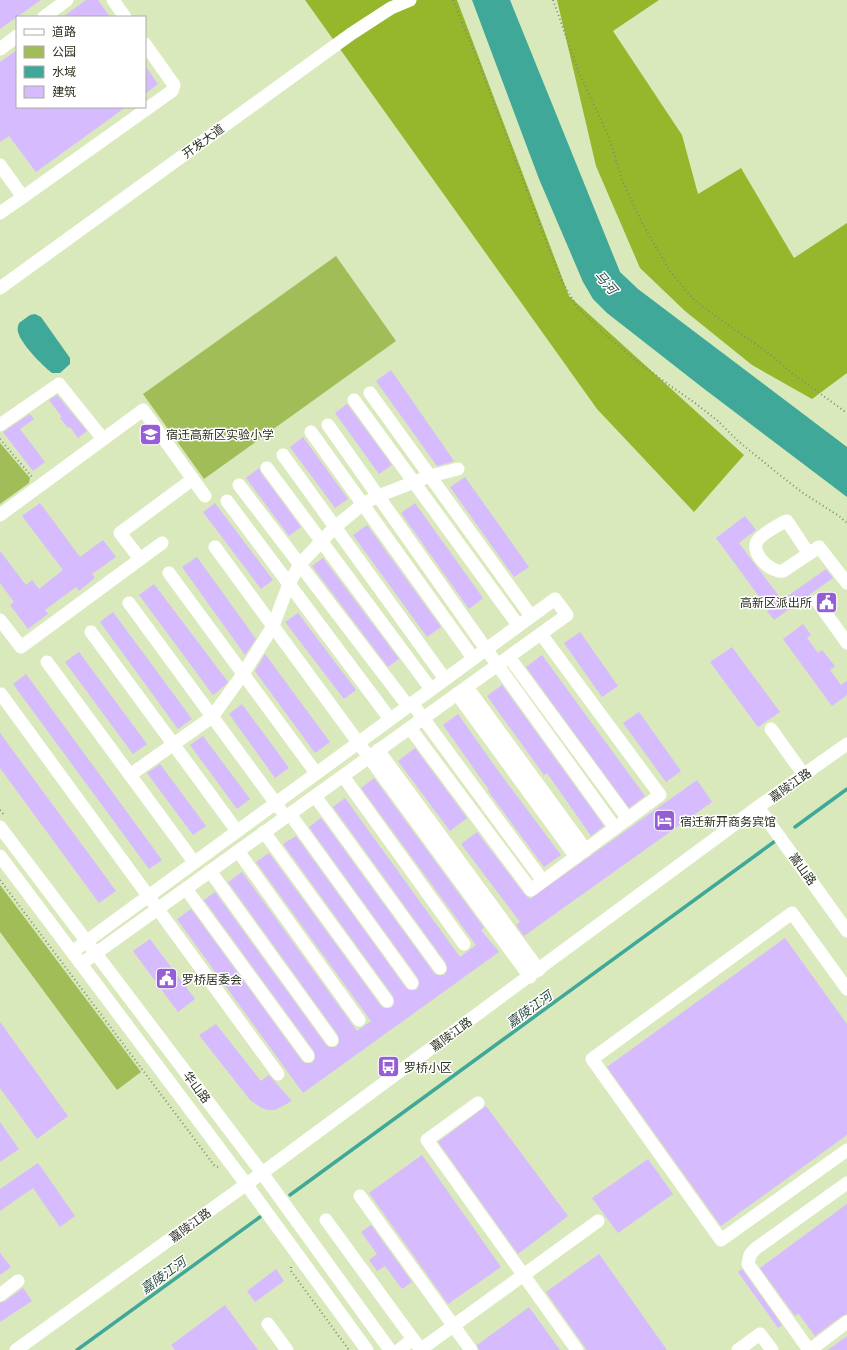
<svg xmlns="http://www.w3.org/2000/svg" width="847" height="1350" font-family="Inter,'Noto Sans SC',sans-serif">
	<rect width="100%" height="100%" fill="#dae9bc"/>
	<!-- green -->
	<g fill="#a1bd57">
		<polygon points="336,256 396,341 204,479 143,394"/>
		<polygon points="0,443 30,478 29,483 0,504"/>
		<polygon points="0,885 141,1072 117,1090 0,932"/>
	</g>
	<!-- forest -->
	<g fill="#96b72c">
		<polygon points="305,0 457,0 569,296 744,455 694,512 597,409"/>
		<polygon points="557,0 659,0 613,31 682,135 698,194 741,168 794,258 847,223 847,373 812,399 752,365 685,311 640,268 596,166"/>
	</g>
	<!-- water -->
	<g fill="#40a899">
		<polygon points="472,0 510,0 620,272 638,289 847,447 847,497 703,388 607,313 593,299 583,282 539,179"/>
		<path d="M35,314L41,317L70,358V364L60,373H52C42,365 21,344 18,332C17,329 18,326 19,323L30,315Z"/>
	</g>
	<g fill="none" stroke-linecap="round" stroke-linejoin="round">
		<!-- stream -->
		<g stroke="#40a899" stroke-width="3.5">
			<polyline points="795,827 847,789"/>
			<polyline points="290,1195 778,839"/>
			<polyline points="77,1350 260,1217"/>
		</g>
	</g>
	<!-- building -->
	<g fill="#d6bbff">
		<polygon points="0,0 41,0 0,29"/>
		<polygon points="86,0 98,0 110,17 63,17"/>
		<polygon points="17,50 17,107 126,107 36,172 9,136 0,142 0,62"/>
		<polygon points="145,65 158,84 145,94"/>
		<polygon points="391,370 454,461 452,462 437,466 376,381"/>
		<polygon points="57,395 87,431 78,438 70,427 68,428 60,418 62,417 49,400"/>
		<polygon points="347,404 392,465 379,474 335,413"/>
		<polygon points="30,414 34,419 20,429 45,462 33,471 3,432"/>
		<polygon points="303,437 348,499 335,508 290,447"/>
		<polygon points="259,468 261,473 301,527 289,536 246,478"/>
		<polygon points="465,477 529,567 514,577 450,487"/>
		<polygon points="40,503 80,557 103,540 116,557 92,574 95,578 79,591 76,587 45,610 48,614 28,629 10,605 14,602 0,583 0,551 26,585 32,580 39,589 63,570 22,516"/>
		<polygon points="215,503 273,580 261,589 203,512"/>
		<polygon points="415,503 483,598 469,609 401,513"/>
		<polygon points="745,516 756,530 739,543 782,600 826,569 833,578 774,620 767,611 769,610 716,538"/>
		<polygon points="367,525 441,627 427,637 353,535"/>
		<polygon points="197,557 256,639 245,655 182,567"/>
		<polygon points="323,558 399,659 388,667 312,566"/>
		<polygon points="154,584 228,682 223,687 213,695 139,595"/>
		<polygon points="113,612 192,719 178,729 100,622"/>
		<polygon points="298,613 356,690 344,699 285,622"/>
		<polygon points="803,624 811,635 807,638 818,653 822,650 835,666 830,670 841,685 847,681 847,695 832,706 783,639"/>
		<polygon points="580,632 618,686 602,697 564,643"/>
		<polygon points="732,647 780,712 758,727 710,662"/>
		<polygon points="79,652 147,744 133,754 65,662"/>
		<polygon points="265,654 330,742 315,753 255,671"/>
		<polygon points="542,655 645,796 629,808 526,667"/>
		<polygon points="26,674 162,860 149,869 13,684"/>
		<polygon points="502,685 604,826 591,836 547,773 544,775 487,696"/>
		<polygon points="242,704 289,768 275,778 229,714"/>
		<polygon points="639,712 681,771 666,782 623,723"/>
		<polygon points="458,714 496,768 561,855 544,867 488,791 489,790 443,725"/>
		<polygon points="0,733 116,891 99,903 0,768"/>
		<polygon points="203,736 250,799 237,809 190,745"/>
		<polygon points="415,748 467,818 450,831 398,761"/>
		<polygon points="160,764 206,826 193,835 147,773"/>
		<polygon points="374,778 484,928 481,930 499,952 303,1093 177,919 191,909 302,1061 305,1063 312,1063 315,1059 314,1051 204,900 215,892 326,1045 329,1047 336,1047 339,1043 338,1035 228,882 242,872 357,1031 371,1021 256,862 269,853 381,1006 384,1008 391,1008 394,1004 393,996 283,844 296,836 406,988 409,990 416,990 419,986 418,978 309,827 321,818 434,973 437,975 444,975 447,971 446,963 333,807 345,798 460,957 476,945 361,788"/>
		<polygon points="697,780 712,802 524,936 516,925 520,922 461,844 477,832 525,895 530,899"/>
		<polygon points="785,938 847,1024 847,1135 721,1226 607,1067"/>
		<polygon points="150,939 195,999 178,1012 133,951"/>
		<polygon points="0,1022 68,1116 37,1139 0,1088"/>
		<polygon points="216,1024 261,1081 269,1075 292,1101 275,1110 267,1110 260,1107 250,1100 199,1035"/>
		<polygon points="486,1106 568,1216 518,1254 438,1142"/>
		<polygon points="0,1122 19,1149 0,1162"/>
		<polygon points="422,1155 501,1267 448,1304 369,1193"/>
		<polygon points="648,1159 673,1194 618,1233 592,1198"/>
		<polygon points="38,1163 75,1216 60,1227 33,1188 0,1211 0,1189"/>
		<polygon points="847,1204 847,1314 842,1316 815,1336 798,1313 795,1316 760,1268"/>
		<polygon points="371,1225 412,1282 402,1289 385,1266 377,1271 369,1260 377,1254 361,1232"/>
		<polygon points="0,1253 11,1267 0,1275"/>
		<polygon points="599,1254 667,1350 587,1350 546,1292"/>
		<polygon points="276,1269 284,1281 255,1302 247,1291"/>
		<polygon points="742,1269 782,1325 778,1328 738,1272"/>
		<polygon points="23,1288 32,1301 0,1322 0,1303 5,1301"/>
		<polygon points="225,1305 258,1350 175,1350 171,1345"/>
		<polygon points="529,1307 560,1350 479,1350 477,1345"/>
		<polygon points="847,1336 847,1350 828,1350"/>
	</g>
	<g fill="none" stroke-linecap="round" stroke-linejoin="round">
		<!-- path -->
		<g stroke="#828c6d" stroke-width="2" stroke-dasharray="1 3" stroke-linecap="butt">
			<polyline points="453,0 480,66 550,252 563,283 577,307 604,334 640,364 672,387 695,403 718,421 738,441 781,476 803,493 839,516 847,523"/>
			<polyline points="553,0 579,73 609,137 622,180 643,225 670,271 694,300 732,328 770,354 793,374 847,413"/>
			<polyline points="0,439 32,477"/>
			<polyline points="0,810 5,816"/>
			<polyline points="0,880 214,1165 218,1167"/>
			<polyline points="291,1267 291,1271 349,1350"/>
		</g>
		<!-- minor -->
		<g stroke="#fff" stroke-width="13">
			<polyline points="113,0 125,17"/>
			<polyline points="44,17 67,0"/>
			<polyline points="0,49 17,36"/>
			<polyline points="0,165 23,197 172,91 174,85 145,44"/>
			<polyline points="0,213 23,197"/>
			<polyline points="0,288 351,34 391,8 410,0"/>
			<polyline points="370,393 531,616"/>
			<polyline points="354,400 518,625"/>
			<polyline points="0,425 59,384 103,439"/>
			<polyline points="328,425 486,649 615,828"/>
			<polyline points="311,432 473,658"/>
			<polyline points="283,455 445,679"/>
			<polyline points="267,468 431,689"/>
			<polyline points="239,485 408,706"/>
			<polyline points="227,501 390,719"/>
			<polyline points="0,515 143,410 205,496"/>
			<polyline points="215,547 530,977"/>
			<path d="M809,554L787,521L784,522C777,526 762,534 758,540C749,551 769,573 783,571L819,547L847,583"/>
			<polyline points="140,559 120,533 193,479"/>
			<polyline points="169,573 316,773"/>
			<polyline points="817,601 847,643"/>
			<polyline points="129,603 280,809"/>
			<polyline points="0,620 21,647 162,543"/>
			<polyline points="91,632 237,831"/>
			<polyline points="509,657 628,819"/>
			<polyline points="47,662 194,862"/>
			<polyline points="467,687 586,850"/>
			<polyline points="1,694 278,1074"/>
			<polyline points="457,694 576,857"/>
			<polyline points="412,703 543,881 660,795 541,634"/>
			<polyline points="410,728 531,890 543,881"/>
			<polyline points="771,729 804,775"/>
			<polyline points="378,750 539,970"/>
			<polyline points="130,775 212,717 243,674 273,626 289,584 300,564 335,527 363,504 378,496 430,476 458,469"/>
			<polyline points="343,776 464,944"/>
			<polyline points="315,796 440,968"/>
			<polyline points="758,807 847,931"/>
			<polyline points="290,814 412,983"/>
			<polyline points="0,827 262,1173 390,1350"/>
			<polyline points="264,832 387,1001"/>
			<polyline points="238,851 359,1020"/>
			<polyline points="0,856 246,1184 367,1350"/>
			<polyline points="210,871 332,1040"/>
			<polyline points="186,889 308,1056"/>
			<polyline points="72,952 555,599 567,615 81,964"/>
			<polyline points="847,989 792,913 592,1059 721,1240 847,1150"/>
			<polyline points="478,1103 427,1140 577,1350"/>
			<polyline points="360,1196 471,1350"/>
			<polyline points="326,1220 421,1350"/>
			<polyline points="0,1295 18,1281"/>
			<polyline points="268,1324 287,1350"/>
			<polyline points="16,1350 262,1173 758,807 847,744"/>
			<polyline points="399,1350 413,1339"/>
			<polyline points="420,1350 598,1221"/>
			<polyline points="738,1350 760,1334 772,1350"/>
			<polyline points="809,1350 748,1264 750,1255 755,1249 847,1183"/>
			<polyline points="810,1350 847,1322"/>
		</g>
	</g>
	<!-- icons -->
	<defs>
		<symbol id="school-square" viewBox="-11 -11 22 22"><rect x="-9" y="-9" width="18" height="18" rx="4" fill="#955ed6" stroke="#fff"/><path d="M0-5L7-2L0 1L-7-2ZM-4 1L0 2.5L4 1V4Q0 6-4 4Z" fill="#fff"/></symbol>
		<symbol id="civic-square" viewBox="-11 -11 22 22"><rect x="-9" y="-9" width="18" height="18" rx="4" fill="#955ed6" stroke="#fff"/><path d="M-.6-6.5H3V-4.5H.6V-3L4-1V1h2V6H-6V1h2V-1L-.6-3ZM-1.2 2.5V6h2.4V2.5Z" fill="#fff"/></symbol>
		<symbol id="hotel-square" viewBox="-11 -11 22 22"><rect x="-9" y="-9" width="18" height="18" rx="4" fill="#955ed6" stroke="#fff"/><path d="M-6-4.5h1.5V1H6V5H4.5V3h-9V5H-6ZM-4 0a1.8 1.8 0 1 1 3.6 0ZM.5 0V-2.5h3Q6-2.5 6 0Z" fill="#fff"/></symbol>
		<symbol id="bus-square" viewBox="-11 -11 22 22"><rect x="-9" y="-9" width="18" height="18" rx="4" fill="#955ed6" stroke="#fff"/><path d="M-5-6H5V4H4V6H2V4H-2V6H-4V4H-5ZM-3.5-4V0h7V-4ZM-3.5 1.2v1.5H-2V1.2ZM2 1.2v1.5H3.5V1.2Z" fill="#fff"/></symbol>
	</defs>
	<g fill-rule="evenodd">
		<use href="#school-square" x="138" y="422" width="25" height="25"/>
		<use href="#civic-square" x="814" y="590" width="25" height="25"/>
		<use href="#hotel-square" x="652" y="808" width="25" height="25"/>
		<use href="#civic-square" x="154" y="966" width="25" height="25"/>
		<use href="#bus-square" x="376" y="1054" width="25" height="25"/>
	</g>
	<g text-anchor="middle" dominant-baseline="central" stroke-width="3" stroke-linejoin="round" paint-order="stroke">
		<!-- street labels -->
		<g font-size="12" fill="#2a2f1e" stroke="#fff">
			<text transform="translate(203 141) rotate(-36)">开发大道</text>
			<text transform="translate(790 785) rotate(-35)">嘉陵江路</text>
			<text transform="translate(803 869) rotate(54)">嵩山路</text>
			<text transform="translate(451 1034) rotate(-36)">嘉陵江路</text>
			<text transform="translate(197 1087) rotate(53)">华山路</text>
			<text transform="translate(190 1225) rotate(-36)">嘉陵江路</text>
		</g>
		<!-- poi labels -->
		<g font-size="12" fill="#2a2f1e" stroke="#fff" text-anchor="start">
			<text x="166" y="434">宿迁高新区实验小学</text>
			<text x="812" y="602" text-anchor="end">高新区派出所</text>
			<text x="680" y="821">宿迁新开商务宾馆</text>
			<text x="182" y="979">罗桥居委会</text>
			<text x="404" y="1067">罗桥小区</text>
		</g>
		<!-- water labels -->
		<g font-size="13" font-style="italic" fill="#294843" stroke="#fff">
			<text transform="translate(606 282) rotate(49)">马河</text>
			<text transform="translate(529 1009) rotate(-36)">嘉陵江河</text>
			<text transform="translate(163 1275) rotate(-36)">嘉陵江河</text>
		</g>
	</g>
	<!-- legend -->
	<rect x="16" y="16" width="130" height="92" fill="#ffffff" stroke="#aaaca5"/>
	<rect x="24" y="29" width="20" height="6" fill="#ffffff" stroke="#aaaca5"/>
	<text x="52" y="36" font-size="12" fill="#2a2f1e">道路</text>
	<rect x="24" y="46" width="20" height="12" fill="#a1bd57" stroke="#aaaca5"/>
	<text x="52" y="56" font-size="12" fill="#2a2f1e">公园</text>
	<rect x="24" y="66" width="20" height="12" fill="#40a899" stroke="#aaaca5"/>
	<text x="52" y="76" font-size="12" fill="#2a2f1e">水域</text>
	<rect x="24" y="86" width="20" height="12" fill="#d6bbff" stroke="#aaaca5"/>
	<text x="52" y="96" font-size="12" fill="#2a2f1e">建筑</text>
</svg>
